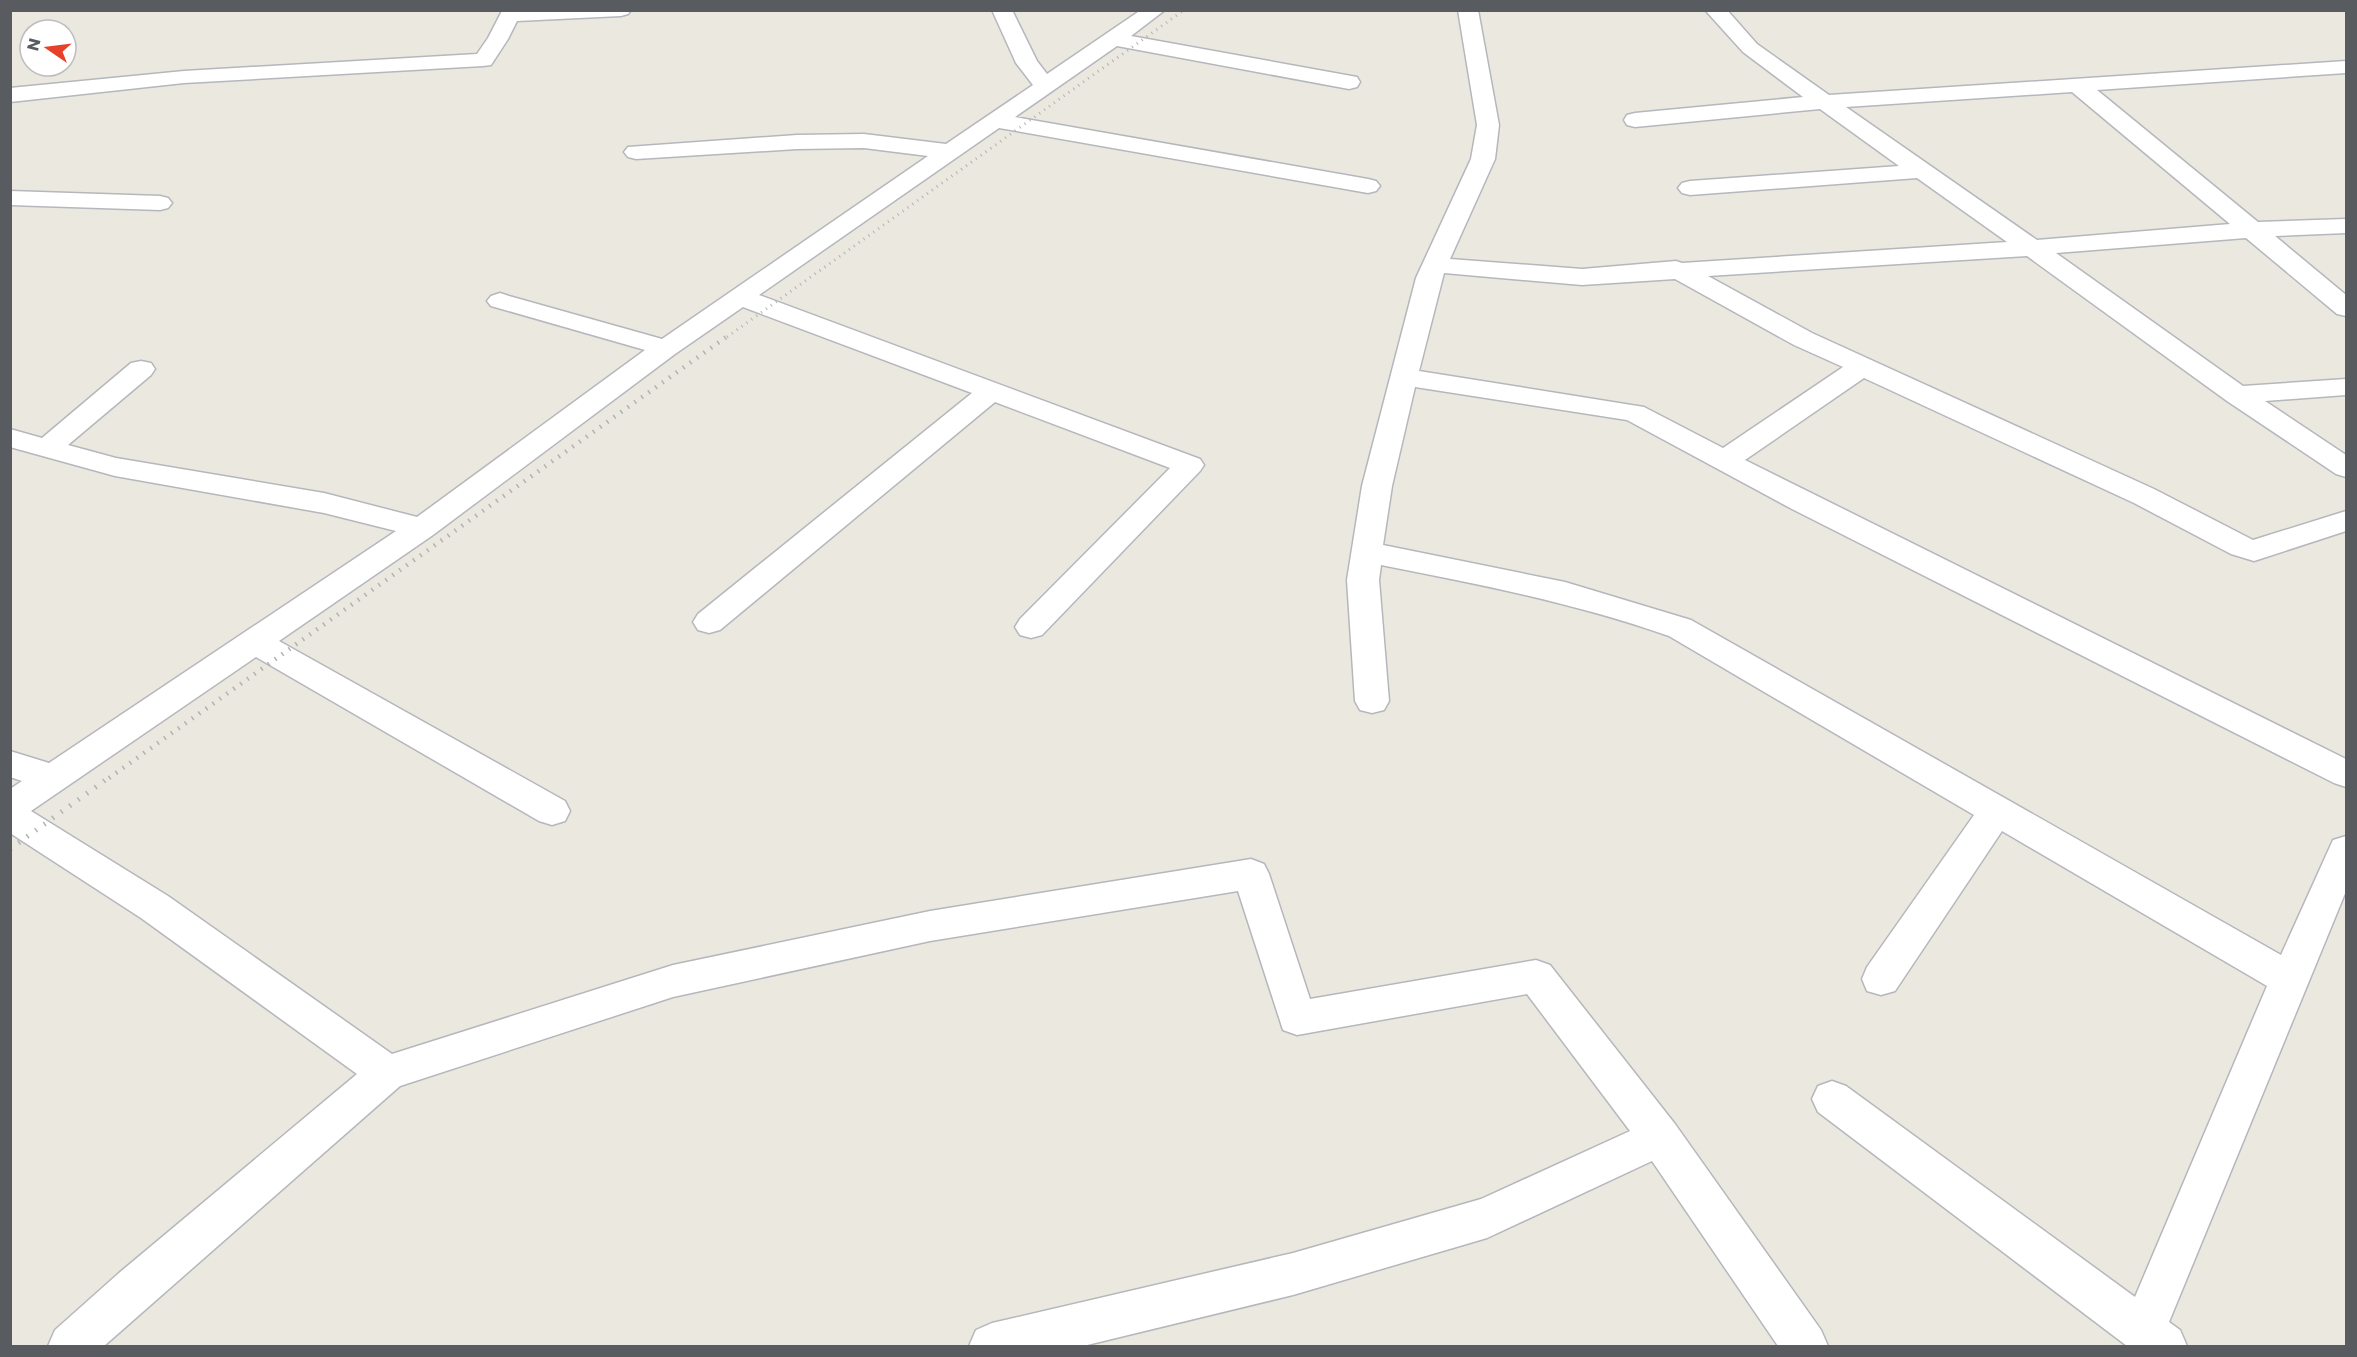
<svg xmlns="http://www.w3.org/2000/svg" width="2357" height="1357" font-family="Poppins,sans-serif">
	<rect width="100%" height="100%" fill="#ebe9df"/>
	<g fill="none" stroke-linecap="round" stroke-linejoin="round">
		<defs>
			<g id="street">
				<polygon points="631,10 628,14 621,16 517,21 508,39 491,65 483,66 184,83 10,102 10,88 184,71 477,54 488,38 502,11"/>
				<polygon points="992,10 1012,10 1037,61 1047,74 1141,10 1165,10 1131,36 1357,77 1360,82 1357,87 1349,89 1117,46 1015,117 1368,179 1376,181 1380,186 1376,191 1368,193 999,128 759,295 1200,459 1204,465 1200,471 1042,635 1031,638 1020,635 1015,627 1020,619 1170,468 995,402 720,630 709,633 698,630 693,622 698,614 972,393 743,307 675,354 433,535 279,641 565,801 570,811 565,821 552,825 539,821 256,657 31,811 168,896 392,1054 673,965 930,911 1251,859 1264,864 1269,874 1310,999 1536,960 1550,965 1675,1124 1821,1330 1828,1346 1778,1346 1652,1161 1487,1238 1293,1295 1083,1346 969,1346 976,1330 992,1323 1293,1253 1481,1199 1630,1131 1527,994 1297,1035 1283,1030 1238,891 930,941 673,997 400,1086 104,1346 48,1346 55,1330 119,1273 357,1074 141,918 10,833 10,789 22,781 10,777 10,751 49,763 396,531 324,513 115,476 10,447 10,429 42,438 131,363 141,361 151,363 155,369 151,375 68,445 116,458 324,493 417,517 645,350 491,306 487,301 491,296 500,293 509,296 662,339 928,156 864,148 797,149 636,159 628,157 624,152 628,147 797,135 864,134 946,144 1033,85 1016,63"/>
				<path d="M1458,10H1478L1499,125L1495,159L1450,259L1582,269L1676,261L1682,263L2007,242L1917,178L1690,195L1682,193L1678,188L1682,183L1690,181L1899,166L1820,109L1635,127L1627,125L1624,120L1627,115L1635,113L1803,97L1743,52L1705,10H1727L1757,44L1829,95L2346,61V73L2097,90L2258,222L2346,219V233L2275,236L2346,295V316L2337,314L2246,238L2056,253L2243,386L2346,379V395L2265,401L2346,455V477L2336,474L2227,401L2027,256L1708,276L1812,333L2154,489L2253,540L2346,511V531L2254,561L2231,554L2134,503L1864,378L1745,460L2346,759V787L2334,783L1792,509L1627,420L1415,387L1392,486L1383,545L1565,582L1691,620L2281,955L2333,840L2346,836V891L2169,1322L2180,1330L2187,1346H2127L1818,1112L1812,1099L1818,1086L1832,1081L1846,1086L2135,1297L2267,986L2002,831L1895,991L1881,995L1867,991L1862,979L1867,967L1974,815L1669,636C1575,603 1478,584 1381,565L1379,580L1389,701L1384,710L1372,713L1360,710L1355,701L1347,580L1362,486L1416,278L1471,159L1477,125ZM2072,92L2230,224L2037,240L1846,107ZM1444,273L1582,285L1675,279L1794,345L1843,367L1723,448L1644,407L1419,371Z"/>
				<polygon points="10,191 160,196 168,198 172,203 168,208 160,210 10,205"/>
			</g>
		</defs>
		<!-- street casing -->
		<use href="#street" stroke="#b5b7bc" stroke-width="3"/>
		<!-- street -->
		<use href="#street" fill="#fff" fill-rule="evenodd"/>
		<!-- rail-far2 -->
		<polyline stroke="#b1b2b2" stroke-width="3" stroke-dasharray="1 5" stroke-linecap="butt" points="727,337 1184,10"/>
		<!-- rail-far1 -->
		<polyline stroke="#b1b2b2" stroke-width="4.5" stroke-dasharray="1.5 7" stroke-linecap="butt" points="109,778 729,335"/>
		<!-- rail -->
		<polyline stroke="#b1b2b2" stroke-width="5" stroke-dasharray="1.5 9" stroke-linecap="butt" points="10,849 111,776"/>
	</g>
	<!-- border -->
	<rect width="2357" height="1357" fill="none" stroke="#585b60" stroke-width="24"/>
	<!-- north arrow -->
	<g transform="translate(48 48) rotate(284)"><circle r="28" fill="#ffffff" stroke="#bcbdbf" stroke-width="1.5"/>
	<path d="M0-4.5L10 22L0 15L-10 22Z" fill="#e84129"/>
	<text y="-9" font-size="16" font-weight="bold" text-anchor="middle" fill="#585b60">N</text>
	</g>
</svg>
